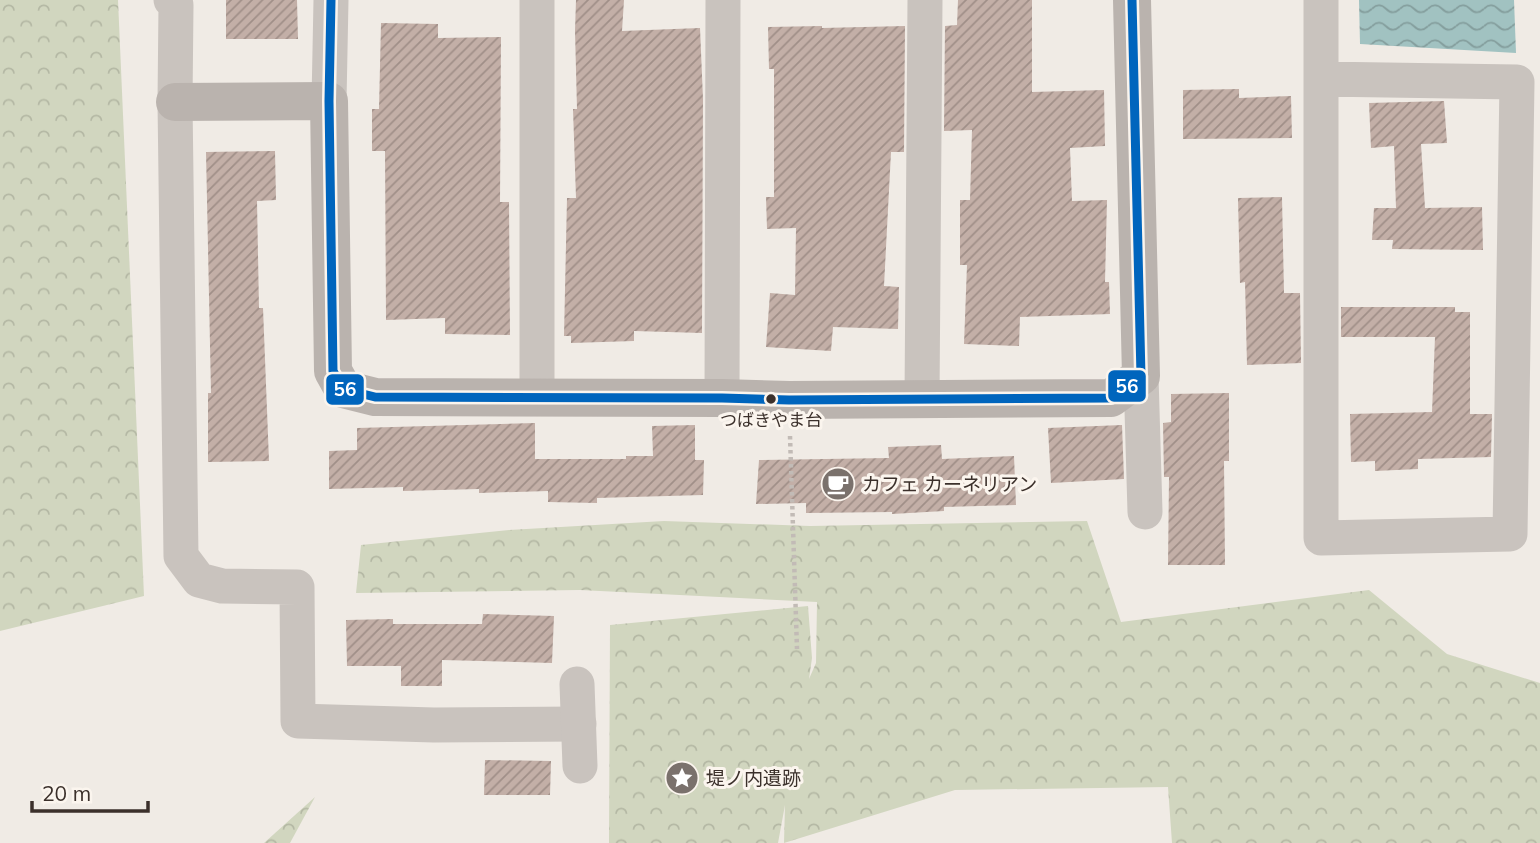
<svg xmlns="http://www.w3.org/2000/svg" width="1540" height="843" font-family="Mulish,'Noto Sans JP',sans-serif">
	<defs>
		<pattern id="forest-crowns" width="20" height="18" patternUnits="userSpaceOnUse" patternTransform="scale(1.75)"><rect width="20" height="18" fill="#d1d6bf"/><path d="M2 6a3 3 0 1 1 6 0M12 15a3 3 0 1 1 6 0" fill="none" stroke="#b4b8a4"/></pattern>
		<pattern id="water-waves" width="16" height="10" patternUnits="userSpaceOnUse" patternTransform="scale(1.75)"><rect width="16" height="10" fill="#a1c2c1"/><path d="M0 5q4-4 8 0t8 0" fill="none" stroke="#849e9d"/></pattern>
		<pattern id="building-hatch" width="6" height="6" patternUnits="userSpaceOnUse" patternTransform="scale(1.75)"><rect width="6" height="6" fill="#c3afa7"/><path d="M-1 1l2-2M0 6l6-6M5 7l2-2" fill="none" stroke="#a08f88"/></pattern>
	</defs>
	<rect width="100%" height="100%" fill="#f0ebe5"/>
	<!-- forest -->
	<g fill="url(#forest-crowns)">
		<polygon points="0,0 118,0 144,596 0,631"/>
		<polygon points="664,521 810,526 1087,521 1121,622 1369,590 1447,654 1540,683 1540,843 1172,843 1168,787 955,790 784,843 785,805 778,843 609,843 610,625 808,606 812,658 809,679 816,663 817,602 580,590 356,593 361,545 509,530"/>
		<polygon points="315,797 290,843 264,843"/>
	</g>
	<!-- water -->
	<polygon fill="url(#water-waves)" points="1359,0 1514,0 1516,53 1360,44"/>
	<!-- building -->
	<g fill="url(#building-hatch)">
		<polygon points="226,0 297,0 298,39 226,39"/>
		<polygon points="576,0 624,0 622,31 700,28 703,99 702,333 634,331 634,341 571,343 571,336 564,336 567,198 576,198 573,109 577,109 575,31"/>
		<polygon points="958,0 1032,0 1032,92 1104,90 1105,146 1070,148 1072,201 1107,200 1105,282 1109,282 1110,314 1020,317 1019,346 964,344 967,265 960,265 960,200 970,200 972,130 944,131 945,26 957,25"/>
		<polygon points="381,23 438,24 438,38 501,37 500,202 509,202 510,335 445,334 445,318 386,320 385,151 372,151 372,109 379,109"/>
		<polygon points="822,26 822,28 905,26 904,152 891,152 884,286 899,287 898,329 833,327 831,351 766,347 770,293 795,295 796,228 767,229 766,197 774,197 774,69 769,69 768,27"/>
		<polygon points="1239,89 1239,98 1291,96 1292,138 1183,139 1183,90"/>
		<polygon points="1444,101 1447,143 1421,144 1425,208 1482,207 1483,250 1392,249 1393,240 1372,240 1374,208 1396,208 1394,146 1371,148 1369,103"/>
		<polygon points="275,151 276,200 257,201 259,308 263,308 269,461 208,462 208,393 211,393 206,152"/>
		<polygon points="1282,197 1284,293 1300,293 1301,363 1247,365 1245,282 1240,283 1238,198"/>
		<polygon points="1341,307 1455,307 1455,312 1470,312 1470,414 1492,414 1491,457 1418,459 1418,469 1375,471 1375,461 1351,462 1350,414 1432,412 1435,337 1341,337"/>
		<polygon points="1229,393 1229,461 1224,461 1225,565 1168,565 1169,477 1164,477 1163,423 1171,422 1171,394"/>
		<polygon points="535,423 535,459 626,459 626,456 653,456 652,426 695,425 695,460 704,460 703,495 597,498 597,503 548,502 548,491 479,493 479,489 403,491 403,487 329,489 329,451 357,450 357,428"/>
		<polygon points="1122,425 1124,479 1051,483 1048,428"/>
		<polygon points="941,445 942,459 1014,456 1016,505 944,507 944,511 892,514 892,512 806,513 806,503 756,504 759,460 889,458 888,447"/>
		<polygon points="483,614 554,616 552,663 442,660 442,686 401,686 401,666 347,666 346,620 393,619 393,624 482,624"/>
		<polygon points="485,760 551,761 550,795 484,795"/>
	</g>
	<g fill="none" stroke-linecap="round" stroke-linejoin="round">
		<!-- path -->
		<polyline stroke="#c2bbb6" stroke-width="4.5" stroke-dasharray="3.5 3.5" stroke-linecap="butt" points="790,436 797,649"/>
		<!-- street -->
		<g stroke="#c9c3be" stroke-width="35">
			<polyline points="171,0 176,5 175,102 181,556 199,580 222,586 297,587 298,721 434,725 579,724"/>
			<polyline points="537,0 537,397"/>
			<polyline points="1321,0 1321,538 1510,534 1517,82 1321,79"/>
			<polyline points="329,101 331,0"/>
			<polyline points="1141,376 1145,512"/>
			<polyline points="722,398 723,0"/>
			<polyline points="922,399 925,0"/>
			<polyline points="577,684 580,766"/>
		</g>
		<!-- secondary -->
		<polyline stroke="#bab3ae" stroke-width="38" points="175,102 329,101 333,371 343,389 375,397 722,398 789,400 1111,398 1141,376 1132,0"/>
		<defs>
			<polyline id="bus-1" points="331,0 329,101 333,371 343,389 375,397 722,398 789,400 1111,398 1141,376 1132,0"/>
		</defs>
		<!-- bus-1 casing -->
		<use href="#bus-1" stroke="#fbf5ee" stroke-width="14"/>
		<!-- bus-1 -->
		<use href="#bus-1" stroke="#0065bd" stroke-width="9"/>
	</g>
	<!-- icons -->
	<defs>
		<symbol id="cafe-disc" viewBox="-11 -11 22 22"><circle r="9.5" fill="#7a716c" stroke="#fbf5ee"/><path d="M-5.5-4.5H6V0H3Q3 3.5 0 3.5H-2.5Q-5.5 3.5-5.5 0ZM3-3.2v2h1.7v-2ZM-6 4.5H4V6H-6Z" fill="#fff"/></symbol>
		<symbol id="sight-disc" viewBox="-11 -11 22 22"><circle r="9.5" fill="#7a716c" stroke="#fbf5ee"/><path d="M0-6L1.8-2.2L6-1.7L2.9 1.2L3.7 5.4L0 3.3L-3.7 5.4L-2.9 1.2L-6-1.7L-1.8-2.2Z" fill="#fff"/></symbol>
	</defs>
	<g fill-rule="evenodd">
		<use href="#cafe-disc" x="819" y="465" width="38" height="38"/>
		<use href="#sight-disc" x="663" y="759" width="38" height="38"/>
	</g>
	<!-- markers -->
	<circle fill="#3b302b" stroke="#fbf5ee" stroke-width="2.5" cx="771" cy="399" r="6"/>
	<g text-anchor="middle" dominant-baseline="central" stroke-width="6" stroke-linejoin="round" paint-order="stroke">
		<!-- bus labels -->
		<g font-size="17" fill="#3b302b" stroke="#fbf5ee">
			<text x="771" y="419">つばきやま台</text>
		</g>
		<!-- poi labels -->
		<g font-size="19" fill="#3b302b" stroke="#fbf5ee" text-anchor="start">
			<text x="862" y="484">カフェ カーネリアン</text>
			<text x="706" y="778">堤ノ内遺跡</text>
		</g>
	</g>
	<g stroke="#fbf5ee" stroke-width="2.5">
		<rect x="1107" y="369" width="40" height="34" rx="7" fill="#0065bd"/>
		<rect x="325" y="373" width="40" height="33" rx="7" fill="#0065bd"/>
	</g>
	<g font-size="19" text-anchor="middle" font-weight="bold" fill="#fff">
		<text x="1127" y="393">56</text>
		<text x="345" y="396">56</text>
	</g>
	<!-- scale -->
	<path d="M32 801v10h116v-10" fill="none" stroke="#3b302b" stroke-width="3.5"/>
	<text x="42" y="801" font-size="21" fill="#3b302b" stroke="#fbf5ee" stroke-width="5" paint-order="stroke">20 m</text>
</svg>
